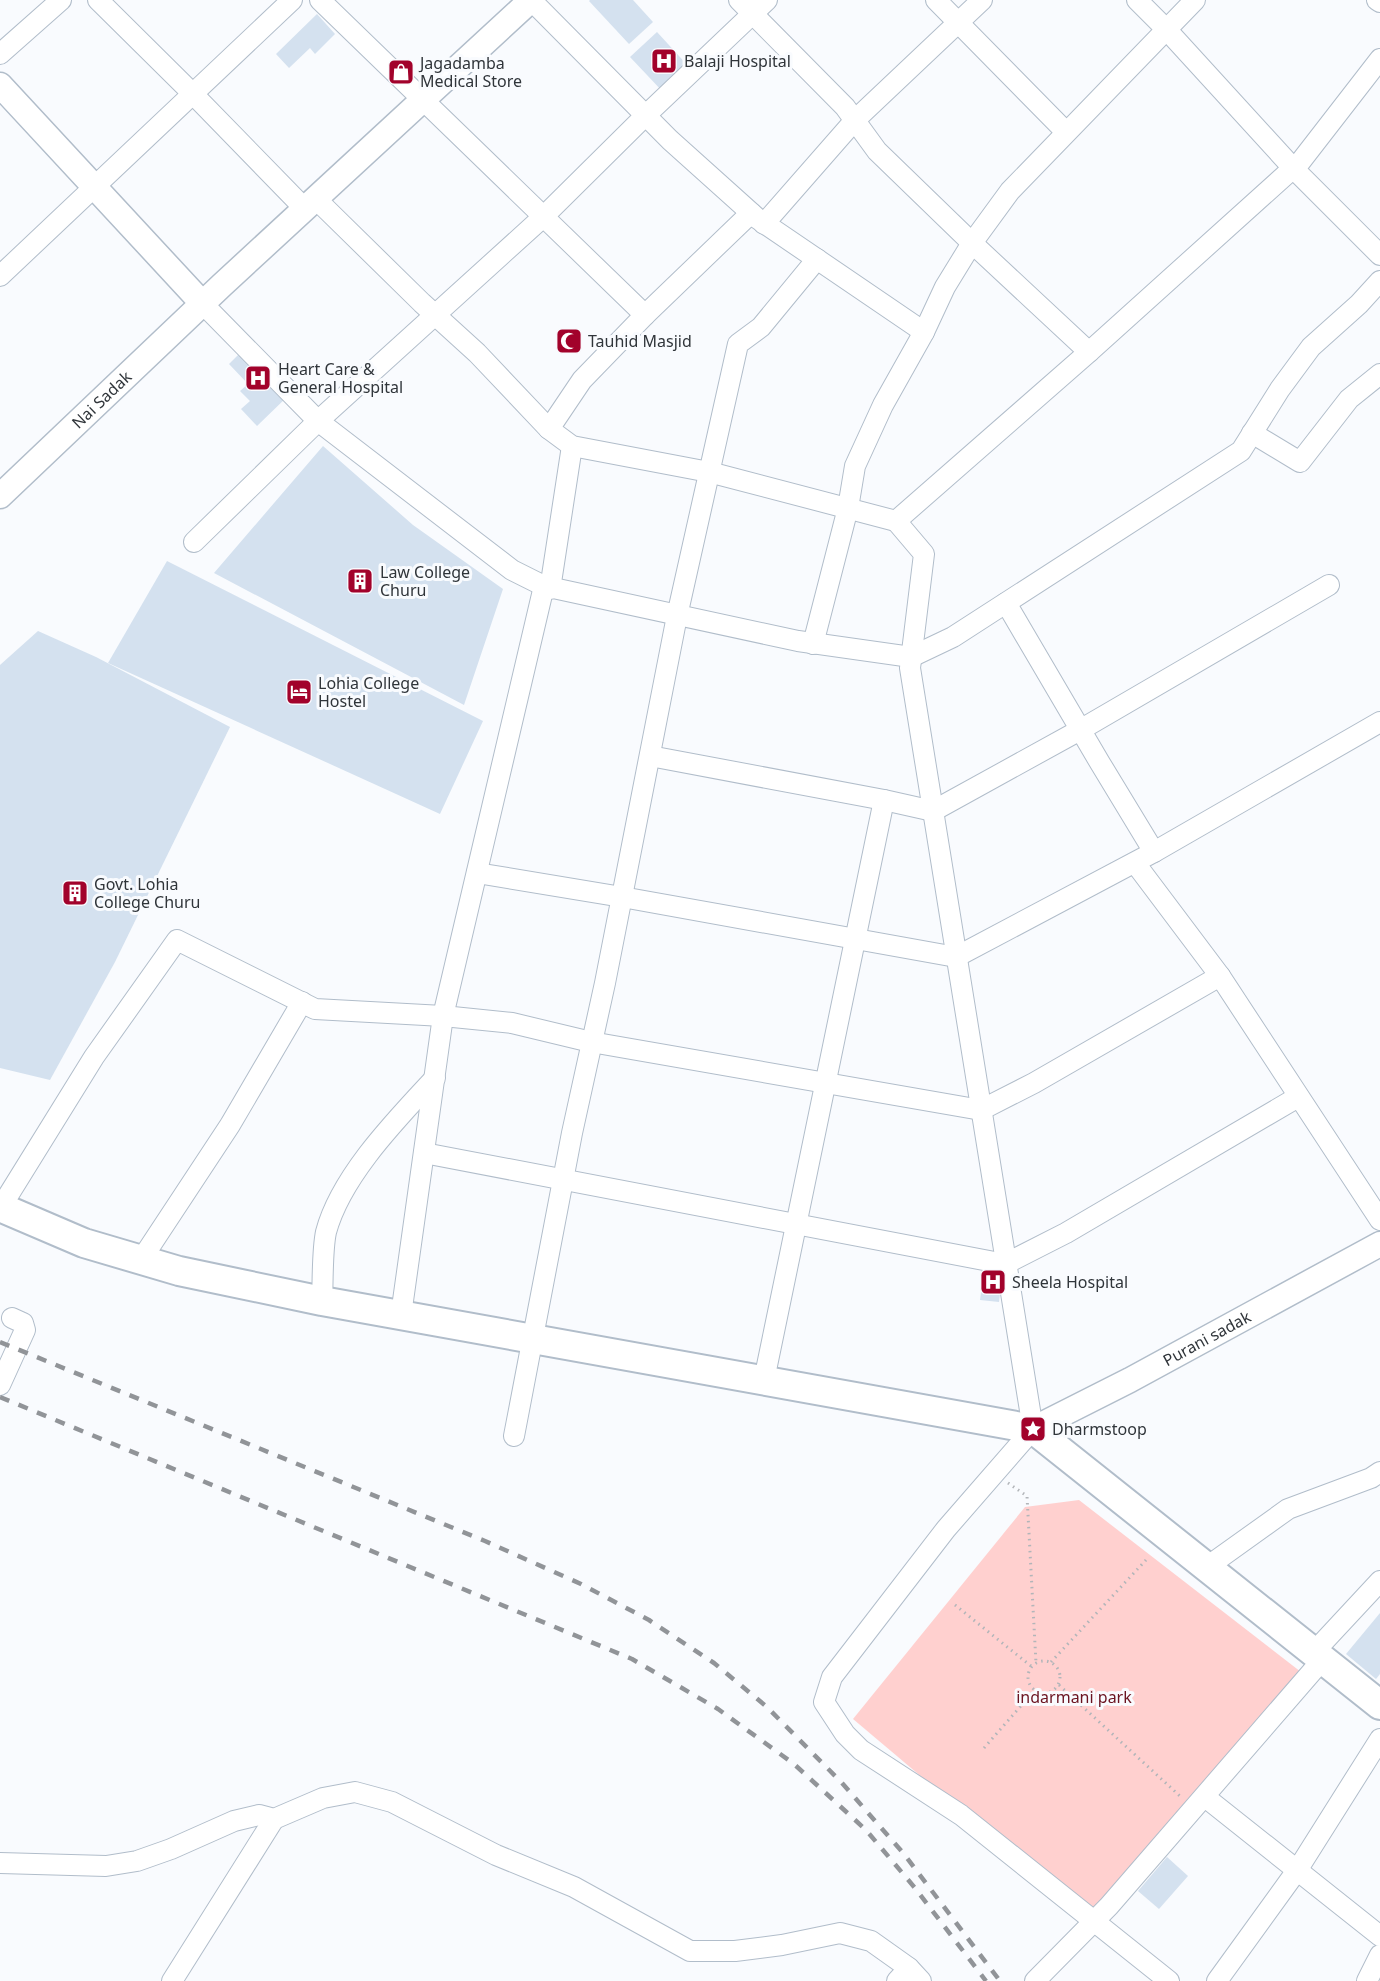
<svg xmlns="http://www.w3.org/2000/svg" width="1380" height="1981" font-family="'Noto Sans',sans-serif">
	<rect width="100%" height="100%" fill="#f9fbfe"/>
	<!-- green -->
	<polygon fill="#ffd0cf" points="1079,1500 1301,1672 1096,1924 853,1719 1025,1507"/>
	<!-- building -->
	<g fill="#d4e1ef">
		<polygon points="590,0 633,0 653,22 629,44 589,1"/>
		<polygon points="317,14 335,34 315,54 310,48 289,68 276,54"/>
		<polygon points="657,32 690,68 664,93 630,57"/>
		<polygon points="244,349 288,396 257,426 241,409 250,401 240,391 248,384 229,364"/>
		<polygon points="323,446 413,525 503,589 464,705 214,573"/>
		<polygon points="167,561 483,721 440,814 108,663"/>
		<polygon points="38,631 96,657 230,727 115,962 50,1080 0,1068 0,665"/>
		<polygon points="984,1268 1003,1270 999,1302 980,1300"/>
		<polygon points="1380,1613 1380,1674 1376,1679 1346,1654"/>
		<polygon points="1167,1857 1188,1876 1159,1909 1138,1891"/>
	</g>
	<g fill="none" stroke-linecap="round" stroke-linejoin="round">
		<defs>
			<g id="minor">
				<polyline points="98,0 192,93 305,209"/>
				<polyline points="320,0 645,315"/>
				<polyline points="531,0 670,140 758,219 924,332"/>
				<polyline points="739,0 845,107 877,151 972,243 1089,352"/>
				<polyline points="936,0 1066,132"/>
				<polyline points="1137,0 1166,29 1293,168 1380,255"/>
				<polyline points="1377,0 1380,2"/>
				<polyline points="0,54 61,0"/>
				<polyline points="316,199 422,303 477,353 549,429 572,446 709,472 896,521"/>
				<polyline points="764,224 855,120 982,0"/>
				<polyline points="0,276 292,0"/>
				<polyline points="203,304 318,421 512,570 544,586 798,641 911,657 953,637 1241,451 1280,389 1311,347 1359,304 1380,281"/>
				<polyline points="549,429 582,380 645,315 751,213"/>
				<polyline points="1252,433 1300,462 1349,399 1380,374"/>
				<polyline points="194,542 318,421 543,217 645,116 767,0"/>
				<polyline points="550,589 572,446"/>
				<polyline points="1006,603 1100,763 1154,852"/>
				<polyline points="813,644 848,508 855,466 883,405 924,332 945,287 972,243 1010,191 1195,0"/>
				<polyline points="650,756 884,800 933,811 1080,730 1329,585"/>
				<polyline points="1135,863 1220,976 1380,1220"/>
				<polyline points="477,873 622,897 956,957 1154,852 1380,722"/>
				<polyline points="424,1153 1005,1264 1066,1233 1298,1097"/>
				<polyline points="1,1207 94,1057 177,940 315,1009 443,1016 512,1023 591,1042 981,1110 1034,1083 1220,976"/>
				<polyline points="141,1260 230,1125 302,1002"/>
				<path d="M322,1301C323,1281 322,1251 326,1232C341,1176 396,1120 435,1078"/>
				<polyline points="401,1315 443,1016 544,586"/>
				<polyline points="764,1380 884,800"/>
				<polyline points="0,1385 25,1330 23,1323 12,1318"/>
				<polyline points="514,1436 572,1133 605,983 677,616 738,344 761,327 817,259"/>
				<polyline points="1207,1567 1288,1509 1371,1478 1380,1472"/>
				<polyline points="1314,1652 1380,1581"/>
				<polyline points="1205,1797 1380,1936"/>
				<polyline points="0,1863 106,1866 137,1861 171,1849 234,1821 259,1815 274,1819 323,1798 355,1792 392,1802 496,1855 574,1887 690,1951 735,1951 782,1945 840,1933 871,1941 909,1968 921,1981"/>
				<polyline points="172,1981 274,1819"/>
				<polyline points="897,1981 909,1968"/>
				<polyline points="1035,1981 1109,1906 1323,1659"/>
				<polyline points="1169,1981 961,1815 861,1750 845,1734 824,1702 832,1677 946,1529 1033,1429 910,668 924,554 896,521 1089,352 1301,161 1380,59"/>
				<polyline points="1217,1981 1298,1869 1380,1739"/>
				<polyline points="1367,1981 1380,1955"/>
			</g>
			<g id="major">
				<polyline points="0,85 203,304"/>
				<path id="s1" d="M0,496L222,285L531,0"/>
				<path id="s2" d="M1033,1429L1130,1380L1380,1244"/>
			</g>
			<polyline id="highway" points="0,1207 84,1243 179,1271 322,1301 1033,1429 1380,1705"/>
		</defs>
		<!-- minor casing -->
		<use href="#minor" stroke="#b1bdca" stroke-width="22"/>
		<!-- major casing -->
		<use href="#major" stroke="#b1bdca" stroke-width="27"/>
		<!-- highway casing -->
		<use href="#highway" stroke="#b1bdca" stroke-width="32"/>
		<!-- path -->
		<g stroke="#b2b5b9" stroke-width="3" stroke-dasharray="1.5 4.5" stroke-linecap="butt">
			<polyline points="1008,1483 1027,1496 1036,1663"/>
			<polyline points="955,1605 1031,1666"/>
			<circle cx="1044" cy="1677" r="16"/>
			<polyline points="1051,1662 1146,1560"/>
			<polyline points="1059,1685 1181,1797"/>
			<polyline points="984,1748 1034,1691"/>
		</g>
		<!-- minor -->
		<use href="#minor" stroke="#fff" stroke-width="20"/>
		<!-- major -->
		<use href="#major" stroke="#fff" stroke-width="24"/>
		<!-- highway -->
		<use href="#highway" stroke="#fff" stroke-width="28"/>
		<!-- rail -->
		<g stroke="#919498" stroke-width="4.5" stroke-dasharray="10 10" stroke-linecap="butt">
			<polyline points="0,1342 485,1541 581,1584 649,1620 714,1663 767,1707 842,1783 904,1854 1000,1981"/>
			<polyline points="0,1397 632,1659 718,1709 794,1764 866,1830 915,1888 986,1981"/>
		</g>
	</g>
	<!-- icons -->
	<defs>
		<symbol id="hospital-square" viewBox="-11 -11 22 22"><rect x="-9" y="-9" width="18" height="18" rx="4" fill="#a2022b" stroke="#f9fbfe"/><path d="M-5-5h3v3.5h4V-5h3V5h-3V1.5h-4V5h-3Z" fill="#fff"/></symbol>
		<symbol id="shop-square" viewBox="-11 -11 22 22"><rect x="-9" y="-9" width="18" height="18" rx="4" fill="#a2022b" stroke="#f9fbfe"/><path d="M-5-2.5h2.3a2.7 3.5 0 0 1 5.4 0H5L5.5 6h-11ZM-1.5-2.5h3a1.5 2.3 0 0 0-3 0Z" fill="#fff"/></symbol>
		<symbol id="mosque-square" viewBox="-11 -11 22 22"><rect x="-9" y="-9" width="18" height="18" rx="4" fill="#a2022b" stroke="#f9fbfe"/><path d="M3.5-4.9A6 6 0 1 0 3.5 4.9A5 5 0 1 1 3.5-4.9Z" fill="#fff"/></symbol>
		<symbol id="building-square" viewBox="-11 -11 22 22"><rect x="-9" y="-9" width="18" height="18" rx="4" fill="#a2022b" stroke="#f9fbfe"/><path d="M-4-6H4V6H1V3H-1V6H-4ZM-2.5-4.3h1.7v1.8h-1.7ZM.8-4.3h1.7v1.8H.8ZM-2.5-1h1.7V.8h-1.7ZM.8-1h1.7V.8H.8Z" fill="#fff"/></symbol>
		<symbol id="hotel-square" viewBox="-11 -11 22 22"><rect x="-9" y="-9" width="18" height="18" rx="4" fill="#a2022b" stroke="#f9fbfe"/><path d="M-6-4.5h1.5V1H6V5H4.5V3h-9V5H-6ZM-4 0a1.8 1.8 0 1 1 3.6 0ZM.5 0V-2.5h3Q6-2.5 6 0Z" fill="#fff"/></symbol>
		<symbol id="sight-square" viewBox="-11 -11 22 22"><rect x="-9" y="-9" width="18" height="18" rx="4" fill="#a2022b" stroke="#f9fbfe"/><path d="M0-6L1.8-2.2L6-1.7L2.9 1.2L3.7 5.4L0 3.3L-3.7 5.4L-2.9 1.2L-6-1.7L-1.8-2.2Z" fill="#fff"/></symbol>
	</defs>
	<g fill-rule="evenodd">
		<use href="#hospital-square" x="649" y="46" width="30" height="30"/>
		<use href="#shop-square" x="386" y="57" width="30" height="30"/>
		<use href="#mosque-square" x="554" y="326" width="30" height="30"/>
		<use href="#hospital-square" x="243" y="363" width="30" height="30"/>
		<use href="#building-square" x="345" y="566" width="30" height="30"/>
		<use href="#hotel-square" x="284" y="677" width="30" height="30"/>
		<use href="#building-square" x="60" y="878" width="30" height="30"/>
		<use href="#hospital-square" x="978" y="1267" width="30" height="30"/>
		<use href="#sight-square" x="1018" y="1414" width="30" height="30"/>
	</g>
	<g text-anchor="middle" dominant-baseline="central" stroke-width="6" stroke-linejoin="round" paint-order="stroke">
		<!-- poi labels -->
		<g font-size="16" fill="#30353a" stroke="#f9fbfe" text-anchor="start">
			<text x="684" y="61">Balaji Hospital</text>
			<text x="420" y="63">Jagadamba<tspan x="420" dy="18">Medical Store</tspan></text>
			<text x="588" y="341">Tauhid Masjid</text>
			<text x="278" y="369">Heart Care &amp;<tspan x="278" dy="18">General Hospital</tspan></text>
			<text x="380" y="572">Law College<tspan x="380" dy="18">Churu</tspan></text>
			<text x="318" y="683">Lohia College<tspan x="318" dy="18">Hostel</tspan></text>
			<text x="94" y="884">Govt. Lohia<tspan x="94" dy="18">College Churu</tspan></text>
			<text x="1012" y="1282">Sheela Hospital</text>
			<text x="1052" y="1429">Dharmstoop</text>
		</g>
		<!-- street labels -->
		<g font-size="16" fill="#30353a" stroke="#f9fbfe">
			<text stroke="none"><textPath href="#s1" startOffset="140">Nai Sadak</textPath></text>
			<text stroke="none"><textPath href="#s2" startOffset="196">Purani sadak</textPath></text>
		</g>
		<!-- park labels -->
		<g font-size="16" fill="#6b1320" stroke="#f9fbfe">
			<text x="1074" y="1697">indarmani park</text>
		</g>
	</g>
</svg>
